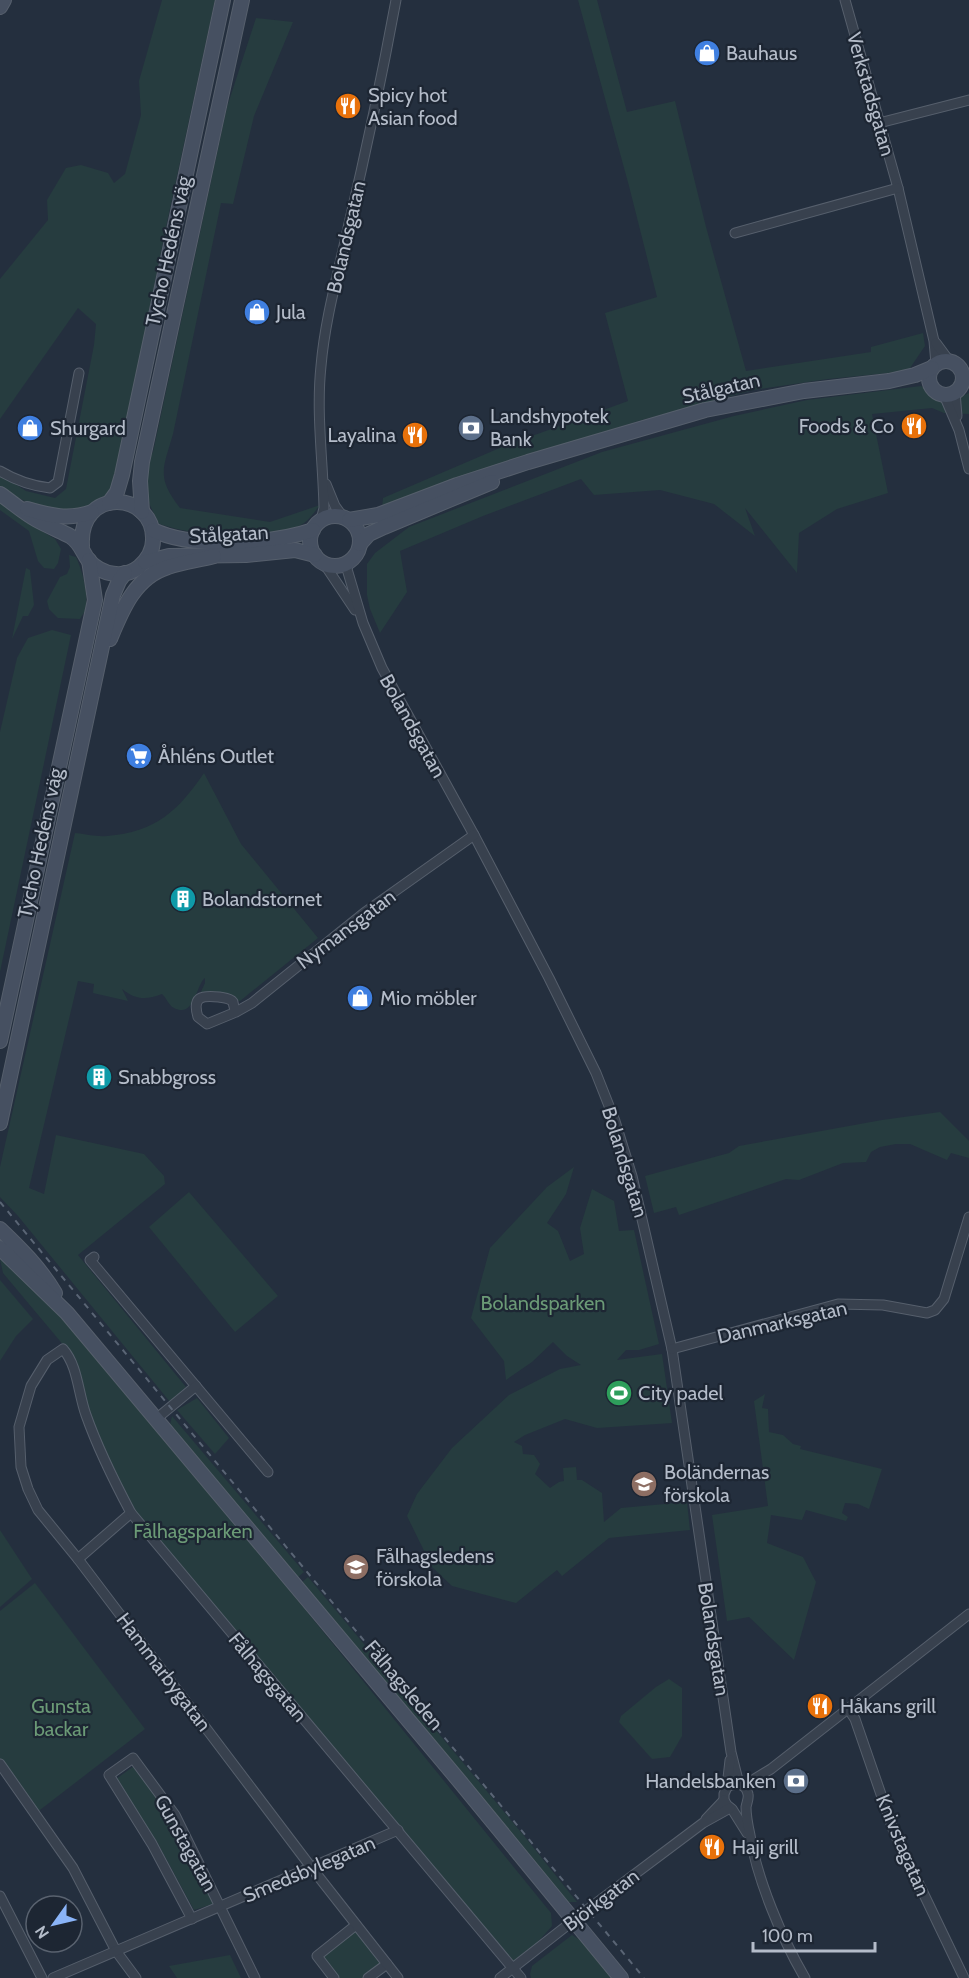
<svg xmlns="http://www.w3.org/2000/svg" width="969" height="1978" font-family="Cabin,sans-serif">
	<rect width="100%" height="100%" fill="#242f3e"/>
	<!-- green -->
	<g fill="#263c3f">
		<polygon points="162,0 215,0 166,227 113,492 86,510 47,511 9,494 0,487 0,474 26,491 55,498 66,489 94,345 96,324 78,308 0,419 0,279 48,220 47,200 66,168 81,165 108,173 114,183 125,174 141,115 139,81"/>
		<polygon points="578,0 597,0 627,112 675,101 706,227 746,371 871,352 871,347 923,333 925,346 908,371 828,379 754,390 642,420 552,448 382,509 383,498 502,447 628,401 605,313 657,297 629,186"/>
		<path d="M256,18L293,22L254,116L233,204L221,203L173,434C163,469 156,477 180,508L270,522L320,505C315,511 310,519 304,523C280,540 219,538 191,532C180,530 170,527 159,524L146,497L147,462L153,452L227,107Z"/>
		<polygon points="921,386 946,403 969,393 969,414 944,413 932,408 872,414 888,493 837,509 799,533 797,573 745,508 755,536 714,504 660,490 594,495 581,479 483,516 400,551 407,592 380,633 370,609 367,595 367,564 375,553 409,527 602,452 734,416 807,400"/>
		<polygon points="0,503 25,521 55,539 61,549 58,563 54,569 44,568 38,561 29,531 0,510"/>
		<path d="M69,555L76,557C82,570 90,597 85,611C84,614 81,616 80,619L58,618L49,609L47,601L60,577L67,574L70,567Z"/>
		<polygon points="26,568 30,570 34,605 28,616 23,616 12,639"/>
		<polygon points="52,630 71,635 0,972 0,732 17,658 28,638"/>
		<path d="M204,773L241,844L318,938L240,1001L200,994L205,983V978C196,984 195,1019 174,1008C168,1005 167,998 162,994C146,1000 136,1000 122,989L128,1001L93,993L94,984L78,981L29,1188L44,1194L56,1135L144,1154L164,1176L165,1184L78,1255L186,1387L170,1402L18,1216L0,1197V1167L75,833C85,834 97,837 107,836C156,832 178,811 204,773Z"/>
		<polygon points="940,1112 969,1141 969,1158 951,1153 947,1160 910,1144 896,1144 880,1147 871,1152 866,1162 843,1163 799,1180 786,1179 679,1215 676,1207 654,1213 645,1176 729,1153 739,1146 882,1120"/>
		<polygon points="574,1167 566,1194 547,1223 558,1231 570,1261 584,1254 580,1228 592,1189 614,1201 619,1231 634,1230 659,1344 639,1350 626,1350 617,1360 662,1354 672,1423 597,1428 565,1419 525,1435 514,1442 522,1446 523,1454 534,1455 540,1464 535,1474 550,1488 559,1482 564,1481 563,1468 576,1467 577,1480 582,1480 602,1493 604,1522 621,1508 687,1502 690,1530 609,1538 562,1576 557,1570 516,1603 452,1586 432,1567 407,1516 417,1494 452,1448 509,1395 560,1369 581,1365 567,1356 553,1342 532,1362 506,1380 504,1361 471,1318 490,1248 547,1187"/>
		<polygon points="189,1192 278,1296 235,1332 149,1227"/>
		<polygon points="0,1259 5,1261 57,1312 291,1592 551,1913 552,1926 514,1969 131,1513 108,1468 71,1357 73,1354 65,1347 3,1273"/>
		<polygon points="0,1280 33,1319 16,1336 0,1361"/>
		<polygon points="765,1394 762,1408 768,1409 769,1432 783,1435 793,1444 801,1446 800,1449 882,1469 869,1509 858,1504 845,1503 842,1513 848,1517 846,1521 806,1510 802,1520 771,1515 767,1543 803,1557 816,1582 794,1660 749,1617 727,1621 712,1515 768,1506 754,1401"/>
		<polygon points="197,1398 229,1438 215,1454 177,1410"/>
		<polygon points="172,1416 304,1572 297,1578 170,1425"/>
		<polygon points="0,1530 32,1579 0,1607"/>
		<polygon points="308,1577 525,1837 577,1902 567,1902 301,1583"/>
		<polygon points="35,1583 145,1729 36,1813 0,1764 0,1611"/>
		<polygon points="669,1679 682,1688 682,1736 670,1757 652,1759 619,1722 621,1716 656,1687"/>
		<polygon points="134,1766 171,1817 216,1903 194,1910 157,1842 116,1779"/>
		<polygon points="356,1925 387,1964 368,1978 334,1978 317,1956"/>
		<polygon points="572,1935 585,1943 613,1978 531,1978 530,1974 532,1966"/>
		<polygon points="230,1955 241,1978 177,1978 169,1966"/>
	</g>
	<g fill="none" stroke-linecap="round" stroke-linejoin="round">
		<defs>
			<g id="street">
				<polyline points="845,0 898,188 934,341 936,364"/>
				<polyline points="879,123 969,100"/>
				<polyline points="735,233 898,188"/>
				<polyline points="936,343 950,362"/>
				<polyline points="955,392 957,416"/>
				<polyline points="944,395 959,430 969,469"/>
				<path d="M0,471C15,480 32,486 50,488L58,482L79,373"/>
				<polyline points="326,484 335,506 343,517"/>
				<path d="M321,520L324,508C323,461 316,413 321,366C325,319 338,274 348,228C366,152 382,76 396,0"/>
				<polyline points="323,562 355,610"/>
				<polyline points="349,562 347,569 363,623 382,668 474,835 549,978 596,1073 615,1121 632,1176 672,1349 731,1752 739,1784"/>
				<path d="M236,1012C235,1011 233,1003 233,1002C230,998 224,998 219,997C201,995 192,997 198,1017L207,1024L236,1012L252,1003L364,913L474,835"/>
				<polyline points="94,1257 90,1260 268,1472"/>
				<polyline points="672,1349 838,1304 883,1305 927,1313 935,1310 944,1299 969,1217"/>
				<polyline points="156,1419 196,1386"/>
				<polyline points="78,1559 131,1513"/>
				<polyline points="849,1710 855,1719 894,1832 964,1978"/>
				<polyline points="730,1760 727,1787 724,1794 724,1800 727,1805 732,1809 747,1833"/>
				<polyline points="0,1764 73,1868 116,1951 136,1978"/>
				<polyline points="743,1786 771,1769 969,1614"/>
				<path d="M727,1787L731,1785L739,1784C744,1786 747,1788 748,1794C749,1798 747,1802 746,1807C746,1816 748,1826 750,1835C757,1879 782,1939 805,1978"/>
				<polyline points="706,1819 724,1800"/>
				<polyline points="0,1896 42,1978"/>
				<polyline points="192,1919 152,1844 109,1775 133,1758 175,1815 255,1978"/>
				<polyline points="53,1978 398,1830"/>
				<polyline points="334,1978 317,1956 356,1925"/>
				<polyline points="368,1978 387,1964"/>
				<path d="M398,1978L311,1867L78,1559L38,1510L28,1489L21,1467L19,1427L31,1386L47,1360L63,1349C78,1366 78,1393 86,1415C98,1449 114,1481 131,1513L521,1978"/>
				<polyline points="500,1978 583,1913 703,1823 730,1808"/>
			</g>
			<g id="secondary">
				<polyline points="0,7 4,0"/>
				<circle cx="946" cy="378" r="17"/>
				<path d="M0,494C12,502 24,513 37,520C48,526 60,531 70,536C81,543 82,552 89,561C102,575 124,579 139,567C147,560 153,551 153,540C155,491 78,486 82,546"/>
				<polyline points="109,503 117,492 122,475 223,0"/>
				<path d="M27,509C51,516 69,520 92,512"/>
				<polyline points="142,512 140,481 142,462 242,0"/>
				<circle cx="335" cy="541" r="25"/>
				<polyline points="349,520 378,515 457,485 528,462 705,410 804,391 889,381 915,375 932,368"/>
				<path d="M153,530C192,549 272,544 313,530"/>
				<polyline points="360,544 369,534 384,527 492,482"/>
				<polyline points="145,562 169,556 246,555 295,550 315,555"/>
				<path d="M110,639C122,610 135,577 168,567C183,562 199,560 214,556"/>
				<polyline points="0,1041 95,600 89,560"/>
				<polyline points="0,1123 113,595 119,581 125,573"/>
				<path d="M0,1229C21,1249 40,1268 55,1293"/>
				<polyline points="0,1248 67,1313 461,1783 621,1978"/>
			</g>
		</defs>
		<!-- street casing -->
		<use href="#street" stroke="#565f6c" stroke-width="11"/>
		<!-- secondary casing -->
		<use href="#secondary" stroke="#565f6c" stroke-width="16"/>
		<!-- street -->
		<use href="#street" stroke="#38414e" stroke-width="9"/>
		<!-- secondary -->
		<use href="#secondary" stroke="#465061" stroke-width="14"/>
		<!-- rail -->
		<polyline stroke="#5a6575" stroke-width="2" stroke-dasharray="6 6" stroke-linecap="butt" points="0,1202 644,1978"/>
	</g>
	<!-- icons -->
	<defs>
		<symbol id="shop-disc" viewBox="-11 -11 22 22"><circle r="9.5" fill="#3f7fe0" stroke="#1d2633"/><path d="M-5-2.5h2.3a2.7 3.5 0 0 1 5.4 0H5L5.5 6h-11ZM-1.5-2.5h3a1.5 2.3 0 0 0-3 0Z" fill="#fff"/></symbol>
		<symbol id="restaurant-disc" viewBox="-11 -11 22 22"><circle r="9.5" fill="#e8710a" stroke="#1d2633"/><path d="M-5-6h1v4h1v-4h1v4h1v-4h1v5L-1.5 .5V6h-2V.5L-5-1ZM5-6V6H3V1.5H1.5Q1.5-4 5-6Z" fill="#fff"/></symbol>
		<symbol id="bank-disc" viewBox="-11 -11 22 22"><circle r="9.5" fill="#5c6f8a" stroke="#1d2633"/><path d="M-6-4H6V4H-6ZM0-2.3a2.3 2.3 0 1 0 0 4.6a2.3 2.3 0 1 0 0-4.6Z" fill="#fff"/></symbol>
		<symbol id="supermarket-disc" viewBox="-11 -11 22 22"><circle r="9.5" fill="#3f7fe0" stroke="#1d2633"/><path d="M-6-5.5h2.5l.6 2H6L4.5 2H-2.5L-4.4-4H-6ZM-1.5 3.2a1.3 1.3 0 1 0 .1 0ZM3 3.2a1.3 1.3 0 1 0 .1 0Z" fill="#fff"/></symbol>
		<symbol id="building-disc" viewBox="-11 -11 22 22"><circle r="9.5" fill="#0f9aa8" stroke="#1d2633"/><path d="M-4-6H4V6H1V3H-1V6H-4ZM-2.5-4.3h1.7v1.8h-1.7ZM.8-4.3h1.7v1.8H.8ZM-2.5-1h1.7V.8h-1.7ZM.8-1h1.7V.8H.8Z" fill="#fff"/></symbol>
		<symbol id="stadium-disc" viewBox="-11 -11 22 22"><circle r="9.5" fill="#2e9e5b" stroke="#1d2633"/><path d="M0-5a6.5 5 0 1 0 0 10a6.5 5 0 1 0 0-10ZM-3.5-1.8h7v3.6h-7Z" fill="#fff"/></symbol>
		<symbol id="school-disc" viewBox="-11 -11 22 22"><circle r="9.5" fill="#8d6e63" stroke="#1d2633"/><path d="M0-5L7-2L0 1L-7-2ZM-4 1L0 2.5L4 1V4Q0 6-4 4Z" fill="#fff"/></symbol>
	</defs>
	<g fill-rule="evenodd">
		<use href="#shop-disc" x="692" y="38" width="30" height="30"/>
		<use href="#restaurant-disc" x="333" y="91" width="30" height="30"/>
		<use href="#shop-disc" x="242" y="297" width="30" height="30"/>
		<use href="#restaurant-disc" x="899" y="411" width="30" height="30"/>
		<use href="#shop-disc" x="15" y="413" width="30" height="30"/>
		<use href="#bank-disc" x="456" y="413" width="30" height="30"/>
		<use href="#restaurant-disc" x="400" y="420" width="30" height="30"/>
		<use href="#supermarket-disc" x="124" y="741" width="30" height="30"/>
		<use href="#building-disc" x="168" y="884" width="30" height="30"/>
		<use href="#shop-disc" x="345" y="983" width="30" height="30"/>
		<use href="#building-disc" x="84" y="1062" width="30" height="30"/>
		<use href="#stadium-disc" x="604" y="1378" width="30" height="30"/>
		<use href="#school-disc" x="629" y="1469" width="30" height="30"/>
		<use href="#school-disc" x="341" y="1552" width="30" height="30"/>
		<use href="#restaurant-disc" x="805" y="1691" width="30" height="30"/>
		<use href="#bank-disc" x="781" y="1766" width="30" height="30"/>
		<use href="#restaurant-disc" x="697" y="1832" width="30" height="30"/>
	</g>
	<g text-anchor="middle" dominant-baseline="central" stroke-width="4.5" stroke-linejoin="round" paint-order="stroke">
		<!-- poi labels -->
		<g font-size="20" fill="#b4bcc9" stroke="#1d2633" text-anchor="start">
			<text x="726" y="53">Bauhaus</text>
			<text x="368" y="95">Spicy hot<tspan x="368" dy="23">Asian food</tspan></text>
			<text x="276" y="312">Jula</text>
			<text x="490" y="416">Landshypotek<tspan x="490" dy="23">Bank</tspan></text>
			<text x="894" y="426" text-anchor="end">Foods &amp; Co</text>
			<text x="50" y="428">Shurgard</text>
			<text x="396" y="435" text-anchor="end">Layalina</text>
			<text x="158" y="756">Åhléns Outlet</text>
			<text x="202" y="899">Bolandstornet</text>
			<text x="380" y="998">Mio möbler</text>
			<text x="118" y="1077">Snabbgross</text>
			<text x="638" y="1393">City padel</text>
			<text x="664" y="1472">Boländernas<tspan x="664" dy="23">förskola</tspan></text>
			<text x="376" y="1556">Fålhagsledens<tspan x="376" dy="23">förskola</tspan></text>
			<text x="840" y="1706">Håkans grill</text>
			<text x="776" y="1781" text-anchor="end">Handelsbanken</text>
			<text x="732" y="1847">Haji grill</text>
		</g>
		<!-- street labels -->
		<g font-size="20" fill="#b4bcc9" stroke="#1d2633">
			<text transform="translate(871 94) rotate(74)">Verkstadsgatan</text>
			<text transform="translate(346 237) rotate(-77)">Bolandsgatan</text>
			<text transform="translate(168 251) rotate(-78)">Tycho Hedéns väg</text>
			<text transform="translate(721 388) rotate(-13)">Stålgatan</text>
			<text transform="translate(229 534) rotate(-3)">Stålgatan</text>
			<text transform="translate(413 726) rotate(61)">Bolandsgatan</text>
			<text transform="translate(40 843) rotate(-78)">Tycho Hedéns väg</text>
			<text transform="translate(346 929) rotate(-37)">Nymansgatan</text>
			<text transform="translate(625 1162) rotate(73)">Bolandsgatan</text>
			<text transform="translate(782 1322) rotate(-13)">Danmarksgatan</text>
			<text transform="translate(714 1639) rotate(81)">Bolandsgatan</text>
			<text transform="translate(164 1672) rotate(53)">Hammarbygatan</text>
			<text transform="translate(268 1677) rotate(50)">Fålhagsgatan</text>
			<text transform="translate(404 1685) rotate(50)">Fålhagsleden</text>
			<text transform="translate(186 1843) rotate(61)">Gunstagatan</text>
			<text transform="translate(903 1845) rotate(67)">Knivstagatan</text>
			<text transform="translate(309 1869) rotate(-23)">Smedsbylegatan</text>
			<text transform="translate(601 1900) rotate(-37)">Björkgatan</text>
		</g>
		<!-- park labels -->
		<g font-size="20" fill="#6b9a76" stroke="#1d2633">
			<text x="543" y="1303">Bolandsparken</text>
			<text x="193" y="1531">Fålhagsparken</text>
			<text x="61" y="1706">Gunsta<tspan x="61" dy="23">backar</tspan></text>
		</g>
	</g>
	<!-- north arrow -->
	<g transform="translate(54 1924) rotate(236)"><circle r="28" fill="#1d2633" stroke="#59626f" stroke-width="1.5"/>
	<path d="M0-4.5L10 22L0 15L-10 22Z" fill="#8ab4f8"/>
	<text y="-9" font-size="16" font-weight="bold" text-anchor="middle" fill="#b4bcc9">N</text>
	</g>
	<!-- scale -->
	<path d="M753 1942v9h122v-9" fill="none" stroke="#b4bcc9" stroke-width="3"/>
	<text x="762" y="1942" font-size="18" fill="#b4bcc9" stroke="#1d2633" stroke-width="4.5" paint-order="stroke">100 m</text>
</svg>
